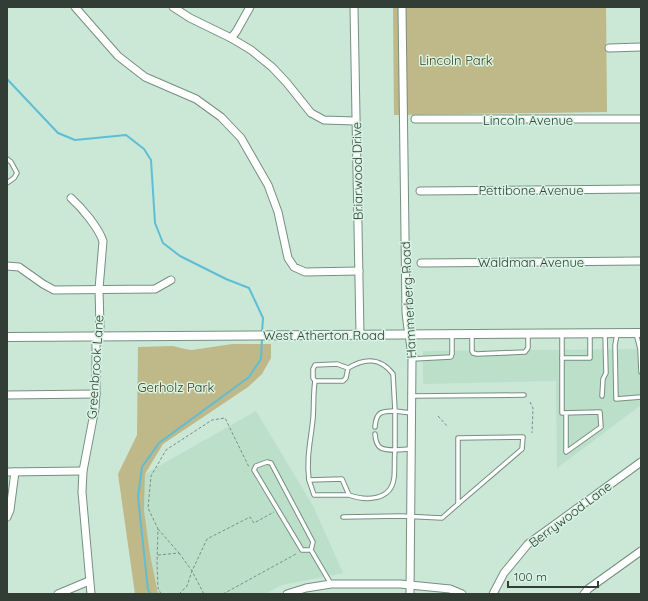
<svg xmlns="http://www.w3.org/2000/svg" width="648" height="601" font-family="Quicksand,sans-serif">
	<rect width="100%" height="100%" fill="#cbe7d6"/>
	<!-- built -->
	<g fill="#bbdfc9">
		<polygon points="641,349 641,405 557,468 556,381 423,384 423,351"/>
		<polygon points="256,411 313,506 343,573 282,585 265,594 158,594 150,554 144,510 145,474"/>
	</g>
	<!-- green -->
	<g fill="#bfb888">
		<polygon points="393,7 606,7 607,112 394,115"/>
		<polygon points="232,344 271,344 271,358 262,374 248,387 163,444 145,474 144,510 150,554 158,594 135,594 118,474 137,435 138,347 173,346 185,349 192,350"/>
	</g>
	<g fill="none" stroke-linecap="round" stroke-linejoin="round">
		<!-- stream -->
		<g stroke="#5dbed6" stroke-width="2">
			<polyline points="7,79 58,133 75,140 126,135 144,149 151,160 155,223 163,243 180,256 226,279 249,288 263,318 262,333"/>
			<polyline points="151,594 148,590 138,497 142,467 159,443 249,377 261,359 262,337"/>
		</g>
		<defs>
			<g id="service">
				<polyline points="7,159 11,162 17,173 14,178 7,183"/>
				<polyline points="636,333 640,349 641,372"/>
				<polyline points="472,334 472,351 473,353 477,354 525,352 528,348 528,334"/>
				<polyline points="562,334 562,413 600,412 601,427 566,452 566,413"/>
				<polyline points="617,334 615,345 616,399 641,397"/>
				<polyline points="562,358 590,358 590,333"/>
				<polyline points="412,359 451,357 452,354 452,335"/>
				<path d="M348,368L337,364L315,365L313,369V378L315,381H343L346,378L348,368C365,358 380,357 393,374L395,411L411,413"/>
				<polyline points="412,396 524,395"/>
				<polyline points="602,396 603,379 606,373 605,333"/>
				<path d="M375,427C376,412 381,411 395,411V450L411,449"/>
				<polygon points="523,437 522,449 458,504 458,438"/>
				<path d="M309,480C306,457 311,440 313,418C314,406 313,394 315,381"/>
				<path d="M349,495H314L309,480L342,479L349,495C366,501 391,501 394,478C395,469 394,459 395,450C382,450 376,449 375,434"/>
				<polyline points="343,517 401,516 442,518 458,504"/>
				<polyline points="311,550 302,550 254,470 256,466 267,462 271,463 313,542 311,550 331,584"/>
			</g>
			<g id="minor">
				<polyline points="75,7 118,56 145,77 196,99 221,117 241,138 268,185 278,212 288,258 294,267 305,272 359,271"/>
				<polyline points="173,7 190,18 231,38 251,50 272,67 287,83 311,113 324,120 355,121"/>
				<polyline points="354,7 360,335"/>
				<path d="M402,7L406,311C407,327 411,342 412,359L410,594"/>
				<polyline points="231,38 236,32 250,7"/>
				<polyline points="609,48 641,47"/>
				<polyline points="415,119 641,119"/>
				<polyline points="420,191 641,189"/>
				<path d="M71,198C82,208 98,227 103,241L99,289L100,327L96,345V394L95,408L83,471L82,492L91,594"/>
				<polyline points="421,263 641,261"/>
				<polyline points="7,266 19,267 43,284 54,290 155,289 171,280"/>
				<polyline points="7,395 96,394"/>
				<polyline points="7,472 83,471"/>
				<polyline points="7,517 10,510 15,472"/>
				<polyline points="58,594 89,581"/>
				<polyline points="287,594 306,588 331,584 400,584 450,589 462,594"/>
				<polyline points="493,594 504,573 528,544 641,462"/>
				<polyline points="584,594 588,589 641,551"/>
			</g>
			<polyline id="tertiary" points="7,337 641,333"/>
		</defs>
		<!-- service casing -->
		<use href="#service" stroke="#769080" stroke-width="5.5"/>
		<!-- minor casing -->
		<use href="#minor" stroke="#769080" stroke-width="9"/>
		<!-- tertiary casing -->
		<use href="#tertiary" stroke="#769080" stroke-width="10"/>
		<!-- path -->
		<g stroke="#7c9084" stroke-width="1" stroke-dasharray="3 2" stroke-linecap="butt">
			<polyline points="530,402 533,408 532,433"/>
			<polyline points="438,416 448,427"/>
			<polyline points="179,553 192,571 204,594"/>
			<polyline points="158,555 179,553 158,529"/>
			<polyline points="161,594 158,588 157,563 158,529 148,508 151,476 166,450 212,420 225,418 249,467"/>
			<polyline points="179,594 187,586 192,571 207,539 250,517 254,523 274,512"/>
			<polyline points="223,594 296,554"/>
		</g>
		<!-- service -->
		<use href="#service" stroke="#fff" stroke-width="3.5"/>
		<!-- minor -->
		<use href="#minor" stroke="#fff" stroke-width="7"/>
		<!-- tertiary -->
		<use href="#tertiary" stroke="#fff" stroke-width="8"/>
	</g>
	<g text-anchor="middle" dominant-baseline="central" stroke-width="3" stroke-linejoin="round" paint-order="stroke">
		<!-- park labels -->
		<g font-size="13" fill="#403a19" stroke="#d8f4e3">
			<text x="456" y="60">Lincoln Park</text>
			<text x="176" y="387">Gerholz Park</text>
		</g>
		<!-- street labels -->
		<g font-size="13" fill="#323d36" stroke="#d8f4e3">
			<text x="528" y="120">Lincoln Avenue</text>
			<text transform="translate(357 171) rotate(-91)">Briarwood Drive</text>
			<text x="531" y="190">Pettibone Avenue</text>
			<text x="531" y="262">Waldman Avenue</text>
			<text transform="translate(408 300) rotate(-93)">Hammerberg Road</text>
			<text x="324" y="335">West Atherton Road</text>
			<text transform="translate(95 367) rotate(-86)">Greenbrook Lane</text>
			<text transform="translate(570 514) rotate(-37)">Berrywood Lane</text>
		</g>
	</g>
	<!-- border -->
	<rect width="648" height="601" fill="none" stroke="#323d36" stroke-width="16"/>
	<!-- scale -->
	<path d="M508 581v6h90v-6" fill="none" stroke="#323d36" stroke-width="2"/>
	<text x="514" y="581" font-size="12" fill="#323d36" stroke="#d8f4e3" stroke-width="3" paint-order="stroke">100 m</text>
</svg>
